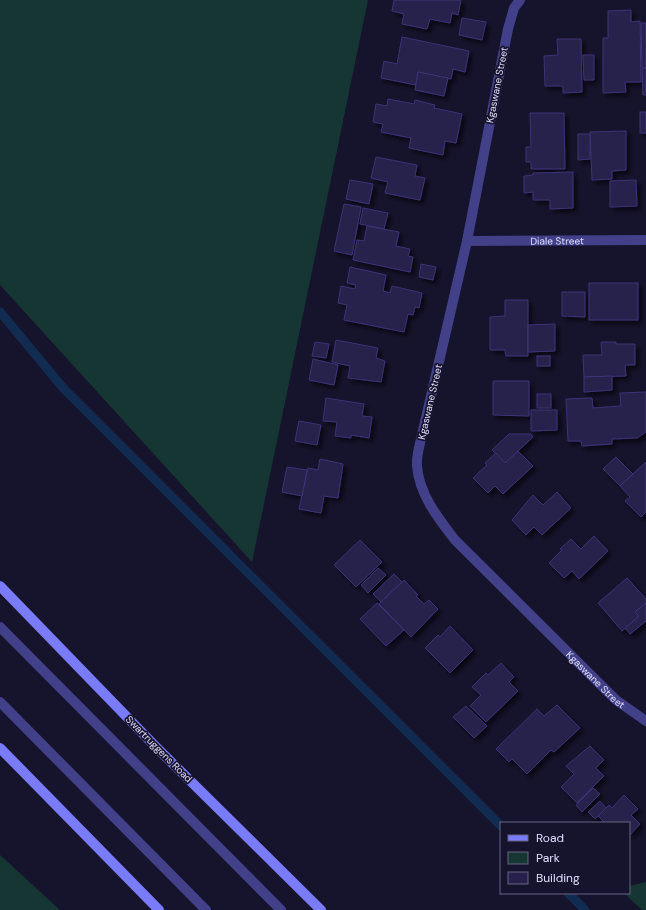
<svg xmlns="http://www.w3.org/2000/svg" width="646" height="910" font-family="'DM Sans',sans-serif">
	<defs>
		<filter id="shadow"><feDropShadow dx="3.5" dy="3.5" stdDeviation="2" flood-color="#0009"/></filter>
	</defs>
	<rect width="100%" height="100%" fill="#16132c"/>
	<!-- green -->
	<g fill="#163634">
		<polygon points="0,0 368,0 252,562 0,285"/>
		<polygon points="0,855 60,910 0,910"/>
		<polygon points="646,882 646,910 642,910 624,893 629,893 629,886"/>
	</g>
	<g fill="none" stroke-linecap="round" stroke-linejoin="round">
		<!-- stream -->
		<g stroke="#122b51" stroke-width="9">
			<polyline points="0,312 64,389 501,826"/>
			<polyline points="568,893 585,910"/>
		</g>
	</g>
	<!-- building -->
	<g fill="#27204c" stroke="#3e3377" filter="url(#shadow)">
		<polygon points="394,0 461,0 458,15 452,13 450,23 430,19 427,29 402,24 404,14 392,11"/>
		<polygon points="631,10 631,22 640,21 641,82 625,82 626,92 603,93 603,38 608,38 608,11"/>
		<polygon points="462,18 486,22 482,40 459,35"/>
		<polygon points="641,23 646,23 646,68 642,68"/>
		<polygon points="402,37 469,51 465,72 453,69 451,79 418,72 416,85 381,78 384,61 397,64"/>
		<polygon points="557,39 581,39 582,92 563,93 563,86 545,86 544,56 558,55"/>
		<polygon points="583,55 594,55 594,80 584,80"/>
		<polygon points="642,68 646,68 646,95 643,95"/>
		<polygon points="418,72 448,78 444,96 415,90"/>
		<polygon points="388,99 414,104 415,100 435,105 434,108 462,114 456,143 445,141 443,155 409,148 411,138 381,132 383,124 373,122 376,104 387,106"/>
		<rect x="640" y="112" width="6" height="21"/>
		<polygon points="530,113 564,113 565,169 531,169 531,162 526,162 526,147 531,147"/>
		<polygon points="626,131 626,170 612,171 612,179 592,180 590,132"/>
		<polygon points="578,134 590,134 590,159 578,160"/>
		<polygon points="376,157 417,165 415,176 425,178 420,200 385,193 388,182 371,178"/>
		<polygon points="573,172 573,208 550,209 550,200 533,200 533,192 524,193 524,176 533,175 533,173"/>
		<polygon points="350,180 373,184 369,204 346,199"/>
		<polygon points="636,180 637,206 610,207 610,181"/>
		<polygon points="344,204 361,207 352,255 334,251"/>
		<polygon points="363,208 388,213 384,229 360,224"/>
		<polygon points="367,226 399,232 396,246 410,249 408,256 413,257 410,272 353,260 357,240 364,241"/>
		<polygon points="421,264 436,267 433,280 419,277"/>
		<polygon points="350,267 386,275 383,291 390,293 392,286 422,293 419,308 415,307 413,315 408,314 404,332 344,320 347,305 338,303 341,286 355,289 356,285 347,283"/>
		<rect x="589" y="283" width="49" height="37"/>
		<polygon points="562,292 585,292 585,317 562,316"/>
		<polygon points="505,300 528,300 528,356 506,356 505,350 490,350 490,317 505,316"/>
		<polygon points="555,324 555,351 528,352 528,325"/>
		<polygon points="336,340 378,348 376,358 385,361 381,382 348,378 350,366 332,362"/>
		<polygon points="315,342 329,344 326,358 312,356"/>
		<polygon points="601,342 616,342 616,344 635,344 635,365 625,365 626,376 584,377 583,355 602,355"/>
		<rect x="537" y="356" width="13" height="10"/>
		<polygon points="313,359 338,365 334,385 309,380"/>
		<polygon points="612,376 612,390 584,392 584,377"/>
		<polygon points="493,381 529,381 529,416 493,415"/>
		<polygon points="646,392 646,432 637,438 612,439 612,444 582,446 581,441 568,441 566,399 592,398 593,408 621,406 620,393"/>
		<rect x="537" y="394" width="14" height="14"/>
		<polygon points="326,398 364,404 362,416 372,417 369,438 351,435 351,438 335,436 337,422 323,421"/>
		<polygon points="531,410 557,410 557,430 531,431"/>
		<polygon points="299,421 321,425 317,445 295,441"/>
		<polygon points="509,434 531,434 533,437 505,463 492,450"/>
		<polygon points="518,451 533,466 503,494 495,486 488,493 473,478 487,465 485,463 496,453 505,463"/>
		<polygon points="616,457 633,474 620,486 603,469"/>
		<polygon points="320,459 343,464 338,498 324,496 321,513 299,509 308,468 318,470"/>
		<polygon points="646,462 646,512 641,517 625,501 630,497 620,486"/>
		<polygon points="287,467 307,470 302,496 282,492"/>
		<polygon points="557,492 571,508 542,535 534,527 526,535 512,520 533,495 543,505"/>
		<polygon points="594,536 608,551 579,579 572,571 564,578 549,563 562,550 560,549 571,539 581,549"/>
		<polygon points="360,540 382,562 356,587 334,565"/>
		<polygon points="378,568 386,575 368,593 361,585"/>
		<polygon points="394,574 402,582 381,602 373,594"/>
		<polygon points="627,578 646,599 646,603 635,612 639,616 622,631 598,603"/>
		<polygon points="404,580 418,595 416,596 424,604 429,600 438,609 411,637 379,604"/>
		<polygon points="377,603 404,630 386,646 360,619"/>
		<polygon points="646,603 646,621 630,634 625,628 639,616 635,612"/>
		<polygon points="450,626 473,650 450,673 425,648 438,635 440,637"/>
		<polygon points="501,663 514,677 509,682 518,691 486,722 470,706 481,695 472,687 486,673 488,675"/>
		<polygon points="557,705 580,728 554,752 551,750 527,774 512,759 509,762 496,749 537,709 544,716"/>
		<polygon points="466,706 487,726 474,738 453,717"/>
		<polygon points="590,746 604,760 596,768 604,776 577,803 561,787 574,774 566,766"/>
		<polygon points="593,788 600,794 582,812 576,805"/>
		<polygon points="624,795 638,809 631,815 640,824 629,836 629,823 605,823 598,816 609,805 612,808"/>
		<polygon points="600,801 606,808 595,819 588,812"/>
	</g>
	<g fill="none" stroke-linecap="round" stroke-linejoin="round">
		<!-- lane -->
		<g stroke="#414089" stroke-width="10">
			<polyline points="0,627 281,910"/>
			<polyline points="0,702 206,910"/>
		</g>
		<!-- street -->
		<g stroke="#414089" stroke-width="10">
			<path id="s1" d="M520,0L514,8L508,29L467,241L422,435C420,444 416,456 417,466C419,494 438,518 455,540L616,700L646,721"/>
			<path id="s2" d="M467,241L646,240"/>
		</g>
		<!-- secondary -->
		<g stroke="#7a7bf9" stroke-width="10">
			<polyline points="0,586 155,746 321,910"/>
			<polyline points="0,748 159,910"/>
		</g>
	</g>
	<g text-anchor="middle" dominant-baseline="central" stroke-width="3.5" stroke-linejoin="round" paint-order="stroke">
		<!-- street labels -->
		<g font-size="10" fill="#e2dffe" stroke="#16132c">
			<text transform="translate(497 85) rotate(-79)">Kgaswane Street</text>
			<text stroke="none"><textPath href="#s2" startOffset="90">Diale Street</textPath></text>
			<text transform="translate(430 402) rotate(-77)">Kgaswane Street</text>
			<text stroke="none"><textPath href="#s1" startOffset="761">Kgaswane Street</textPath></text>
			<text transform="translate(159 749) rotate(45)">Swartruggens Road</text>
		</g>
	</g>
	<!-- legend -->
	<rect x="500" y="822" width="130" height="72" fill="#16132c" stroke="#686580"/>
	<rect x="508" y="835" width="20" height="6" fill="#7a7bf9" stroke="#686580"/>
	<text x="536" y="842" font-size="12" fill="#e2dffe">Road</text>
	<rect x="508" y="852" width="20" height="12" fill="#163634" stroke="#686580"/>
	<text x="536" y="862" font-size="12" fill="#e2dffe">Park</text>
	<rect x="508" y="872" width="20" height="12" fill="#27204c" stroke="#686580"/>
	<text x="536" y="882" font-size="12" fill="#e2dffe">Building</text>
</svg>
